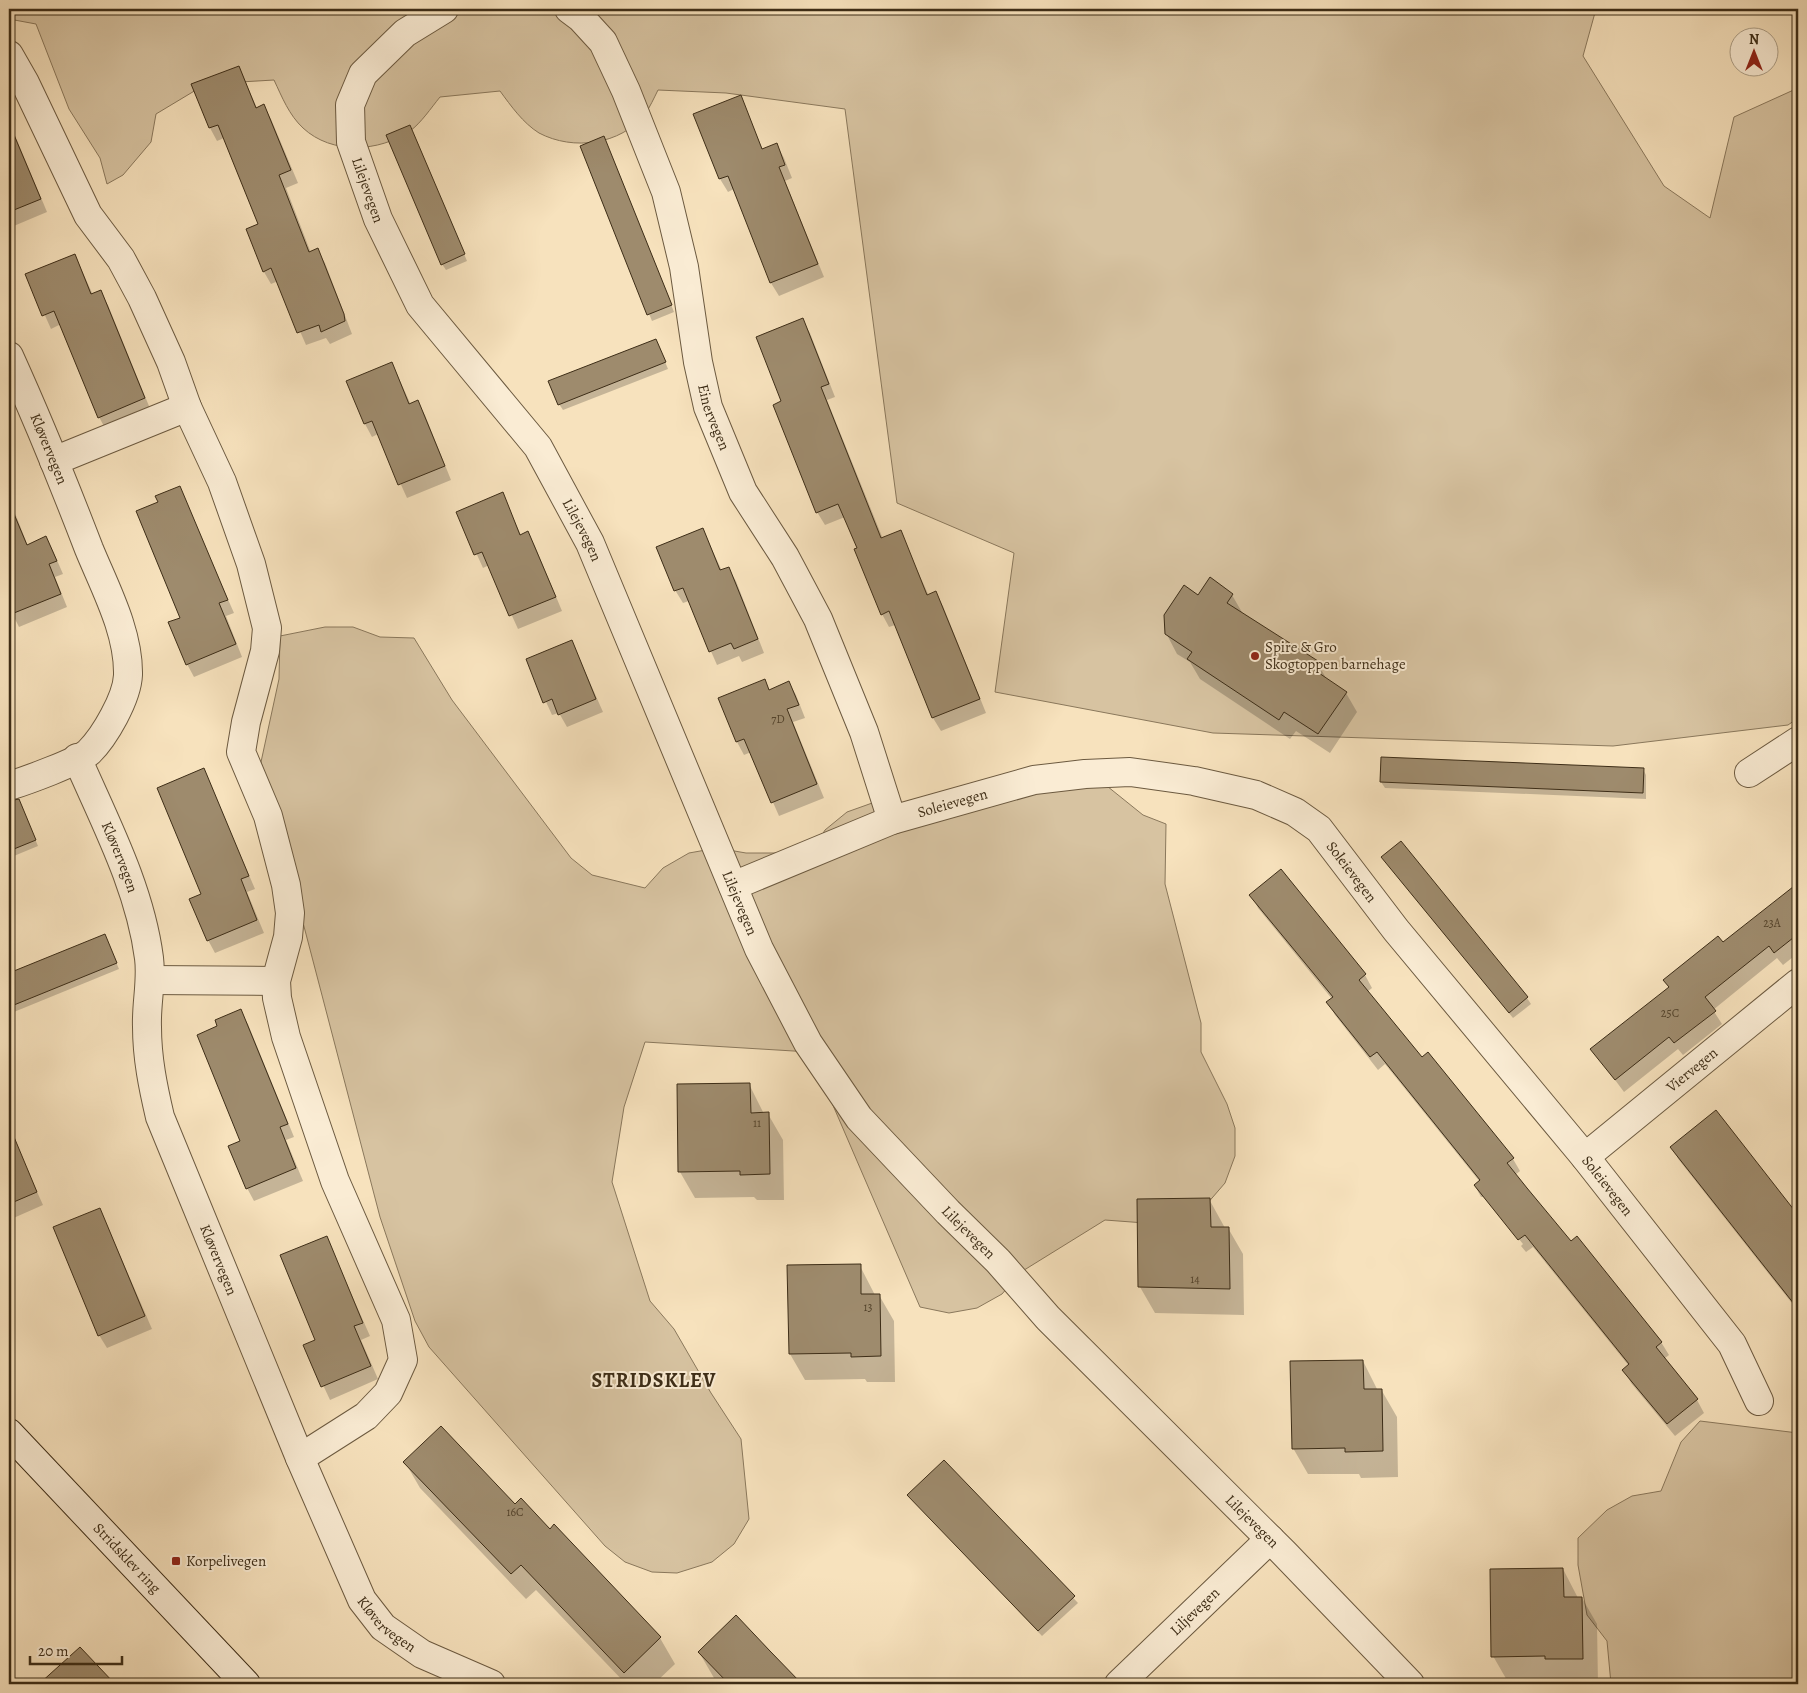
<svg xmlns="http://www.w3.org/2000/svg" width="1807" height="1693" font-family="Alegreya,serif">
	<rect width="100%" height="100%" fill="#f7e2bd"/>
	<filter id="stains"><feTurbulence type="fractalNoise" baseFrequency=".004" numOctaves="4"/><feColorMatrix values="0 0 0 0 .2 0 0 0 0 .09 0 0 0 0 .02 0 0 0 .5 -.17"/></filter>
	<radialGradient id="worn" r=".72"><stop offset=".6" stop-color="#630" stop-opacity="0"/><stop offset="1" stop-color="#630" stop-opacity=".3"/></radialGradient>
	<!-- green -->
	<g fill="#d7c3a1" stroke="#8a785c">
		<path d="M9,9H1596L1583,56L1664,186L1710,218L1734,117L1798,88V718L1788,725L1613,746L1213,733L995,692L1014,553L897,503L845,109L726,93L658,90C654,98 650,107 645,114C621,145 573,151 539,133C523,123 511,106 500,91L440,97C431,108 421,123 410,131C379,152 332,155 303,128C289,115 282,97 274,80L206,84L156,114L151,142L123,175L107,184L100,158L69,109L36,24L9,19Z"/>
		<polygon points="325,627 353,627 380,637 414,638 452,700 571,858 592,875 645,888 663,868 689,853 717,848 746,853 811,853 825,830 847,812 875,802 911,803 1097,778 1143,815 1166,824 1165,884 1201,1023 1201,1052 1227,1104 1235,1128 1235,1156 1225,1183 1206,1205 1145,1223 1105,1220 1021,1272 1002,1294 977,1308 949,1313 920,1307 810,1052 645,1042 624,1107 612,1182 650,1301 674,1329 711,1393 741,1439 749,1519 734,1544 712,1562 677,1573 652,1572 625,1562 605,1546 429,1347 415,1321 380,1217 261,762 279,679 280,636"/>
		<polygon points="1700,1421 1798,1433 1798,1684 1611,1684 1607,1641 1587,1615 1578,1565 1578,1538 1607,1510 1632,1496 1661,1491 1681,1442"/>
	</g>
	<!-- shadow -->
	<g fill="#0003">
		<polygon points="239,67 257,108 264,106 271,119 298,183 286,188 311,253 317,250 325,263 352,334 330,344 326,338 306,345 278,281 271,284 264,272 247,229 260,224 224,138 217,141 210,128"/>
		<polygon points="740,97 763,150 777,145 784,158 792,178 785,181 824,277 779,296 771,283 734,189 728,192 720,179 694,115"/>
		<polygon points="9,121 47,212 9,228"/>
		<polygon points="413,132 467,261 446,270 442,264"/>
		<polygon points="604,138 674,312 652,321 581,146"/>
		<polygon points="75,255 93,295 100,292 108,305 151,411 106,430 99,417 61,324 51,329 27,275"/>
		<polygon points="802,320 810,333 835,397 827,400 883,539 900,532 929,596 936,593 943,606 986,713 941,731 933,718 895,625 889,627 882,614 845,517 825,525 817,512 783,402"/>
		<polygon points="656,340 668,369 563,410 559,404"/>
		<polygon points="392,363 411,405 418,402 425,415 451,480 407,498 378,434 372,437 365,424 347,381"/>
		<polygon points="179,488 234,613 226,616 242,657 194,677 187,664 181,618 159,503"/>
		<polygon points="502,494 521,535 528,533 535,546 562,611 518,629 489,565 483,568 458,513"/>
		<polygon points="9,498 28,546 46,538 53,551 63,574 55,577 67,607 19,627 9,607"/>
		<polygon points="703,530 722,571 728,568 736,581 764,653 742,662 739,656 717,665 689,601 683,603 675,590"/>
		<polygon points="1232,595 1243,614 1317,662 1327,680 1346,693 1357,712 1330,753 1296,731 1290,739 1200,679 1190,662 1177,654 1166,633 1198,597"/>
		<polygon points="572,642 603,712 567,727 559,713 552,715 527,660"/>
		<polygon points="764,681 770,691 789,683 796,695 805,718 793,722 824,798 779,816 751,752 744,755 737,742 719,699"/>
		<polygon points="1643,769 1646,775 1646,799 1385,788 1381,782"/>
		<polygon points="204,770 255,889 247,892 264,933 215,953 208,940 203,895"/>
		<polygon points="24,813 38,846 9,858 9,819"/>
		<polygon points="1386,863 1527,998 1531,1004 1513,1018"/>
		<polygon points="1281,871 1365,975 1372,988 1367,992 1422,1059 1513,1159 1520,1171 1515,1175 1571,1243 1661,1342 1669,1355 1664,1359 1697,1400 1704,1413 1675,1436 1631,1383 1624,1370 1629,1366 1533,1247 1526,1252 1521,1246 1523,1244 1484,1197 1481,1197 1475,1186 1480,1182 1385,1064 1378,1070 1335,1015 1328,1002 1332,999 1258,908 1251,895"/>
		<polygon points="1798,884 1798,953 1783,965 1777,958 1713,1010 1722,1024 1683,1055 1678,1049 1624,1092 1592,1049 1669,988 1665,980 1723,944"/>
		<polygon points="105,936 119,969 9,1014 9,975"/>
		<polygon points="240,1011 248,1024 294,1137 286,1140 303,1181 254,1201 247,1188 242,1142"/>
		<polygon points="749,1084 764,1114 768,1114 783,1140 784,1200 757,1200 754,1197 695,1198 680,1172"/>
		<polygon points="1715,1111 1798,1216 1798,1311 1679,1160 1671,1147"/>
		<polygon points="19,1152 43,1205 9,1220 9,1153 10,1156"/>
		<polygon points="1209,1199 1225,1228 1228,1228 1243,1254 1244,1315 1155,1313 1140,1287"/>
		<polygon points="100,1209 152,1329 107,1348 99,1335"/>
		<polygon points="326,1237 370,1336 361,1340 378,1379 330,1400 305,1346 317,1341"/>
		<polygon points="860,1266 875,1295 879,1295 894,1321 895,1382 867,1382 865,1379 805,1380 790,1354"/>
		<polygon points="1363,1361 1378,1391 1382,1391 1397,1417 1398,1477 1361,1478 1359,1474 1308,1474 1293,1448"/>
		<polygon points="944,1461 1078,1603 1042,1636 909,1495"/>
		<polygon points="405,1462 515,1505 550,1530 554,1526 660,1638 675,1664 654,1684 626,1684 536,1590 526,1599 420,1488"/>
		<polygon points="1563,1569 1578,1598 1582,1598 1597,1624 1598,1684 1561,1684 1559,1681 1508,1682 1493,1656"/>
		<polygon points="736,1617 800,1684 720,1684 714,1678 699,1652"/>
		<polygon points="80,1649 113,1684 57,1684 52,1674"/>
	</g>
	<!-- building -->
	<g fill="#9e8b6d" stroke="#3d2d17">
		<polygon points="239,66 256,108 264,104 291,170 279,175 309,252 318,248 344,314 345,321 321,332 319,325 297,333 271,268 263,272 246,229 258,224 218,125 209,128 191,84"/>
		<polygon points="741,95 762,149 777,143 785,165 779,167 818,264 770,283 728,176 719,179 693,114"/>
		<polygon points="9,123 41,199 9,212"/>
		<polygon points="410,125 465,254 441,265 386,135"/>
		<polygon points="604,136 672,305 647,315 580,146"/>
		<polygon points="75,254 91,294 101,290 145,398 98,418 54,311 42,316 25,274"/>
		<polygon points="803,318 829,384 821,387 881,538 901,530 927,595 936,591 980,699 932,718 889,611 881,615 854,549 857,548 838,504 816,513 773,405 781,401 756,337"/>
		<polygon points="656,339 666,362 558,405 548,381"/>
		<polygon points="392,362 409,404 418,400 445,466 398,485 372,421 364,424 346,381"/>
		<polygon points="180,486 228,600 219,603 236,644 186,665 168,622 180,618 136,511 158,502 155,496"/>
		<polygon points="503,492 520,535 528,531 556,597 509,616 482,552 474,555 456,512"/>
		<polygon points="9,502 27,545 46,536 57,561 49,564 61,594 9,615"/>
		<polygon points="703,528 720,570 729,567 758,639 734,649 731,643 709,652 683,588 674,591 656,547"/>
		<polygon points="1210,577 1233,594 1227,603 1318,661 1313,669 1347,692 1318,734 1284,712 1279,720 1187,659 1192,652 1165,634 1164,615 1184,585 1198,595"/>
		<polygon points="572,640 596,699 558,715 552,699 543,703 526,659"/>
		<polygon points="765,679 769,690 789,681 799,705 787,709 817,784 771,803 744,739 736,742 718,698"/>
		<polygon points="1381,757 1644,768 1643,793 1380,782"/>
		<polygon points="204,768 249,876 241,879 257,920 207,941 189,899 201,894 157,788"/>
		<polygon points="19,799 36,840 9,851 9,801"/>
		<polygon points="1401,841 1528,997 1509,1013 1381,857"/>
		<polygon points="1281,869 1366,974 1359,980 1422,1057 1428,1052 1514,1158 1507,1163 1527,1188 1571,1241 1577,1236 1662,1342 1656,1347 1698,1399 1667,1424 1622,1370 1629,1364 1525,1235 1518,1240 1474,1185 1480,1180 1377,1052 1370,1057 1326,1002 1333,997 1249,895"/>
		<polygon points="1798,883 1798,934 1774,953 1769,946 1705,997 1716,1011 1674,1043 1669,1037 1615,1080 1590,1049 1669,987 1663,980 1718,936 1723,942"/>
		<polygon points="105,934 117,963 9,1007 9,973"/>
		<polygon points="241,1009 288,1124 280,1127 296,1168 246,1189 228,1146 240,1141 197,1035 217,1026 215,1020"/>
		<polygon points="750,1083 751,1113 769,1112 770,1174 740,1175 740,1171 678,1172 677,1084"/>
		<polygon points="1716,1110 1798,1215 1798,1309 1670,1147"/>
		<polygon points="9,1125 37,1192 9,1204"/>
		<polygon points="1210,1198 1211,1227 1229,1227 1230,1289 1138,1287 1137,1199"/>
		<polygon points="100,1208 145,1316 98,1336 53,1227"/>
		<polygon points="327,1236 363,1323 354,1326 371,1366 321,1387 303,1345 315,1340 280,1255"/>
		<polygon points="861,1264 861,1294 880,1294 881,1356 851,1357 851,1353 789,1354 787,1265"/>
		<polygon points="1363,1360 1364,1389 1382,1389 1383,1451 1345,1452 1345,1448 1292,1449 1290,1361"/>
		<polygon points="441,1426 515,1504 521,1498 550,1529 554,1524 661,1637 624,1673 521,1565 511,1574 403,1462"/>
		<polygon points="944,1460 1075,1596 1038,1631 907,1495"/>
		<polygon points="1563,1568 1564,1597 1582,1597 1583,1659 1545,1659 1545,1656 1491,1657 1490,1569"/>
		<polygon points="736,1615 770,1651 802,1684 729,1684 698,1652"/>
		<polygon points="80,1647 115,1684 39,1684"/>
	</g>
	<g fill="none" stroke-linecap="round" stroke-linejoin="round">
		<defs>
			<g id="street">
				<path id="s1" d="M444,9L405,33L363,74L350,105L351,142L378,219L420,305L538,447L590,543L759,949L808,1043L859,1118L948,1212L998,1261L1048,1318L1284,1553L1410,1684"/>
				<path id="s2" d="M569,9L581,18L603,42L626,91L666,192L684,267L698,362L708,407L743,492L785,557L818,619L864,732L892,820"/>
				<polyline points="9,55 25,83 88,215 121,259 142,298 171,362 187,407 222,482 251,564 267,628 265,651 246,722 241,752 268,816 286,885 290,913 288,937 276,981 277,998 286,1037 335,1181 396,1320 403,1360 388,1393 366,1416 300,1458"/>
				<path id="s3" d="M9,356C38,420 64,484 89,549C105,588 129,632 128,675C127,698 105,736 89,752C78,762 25,781 9,786"/>
				<polyline points="54,461 187,407"/>
				<path id="s4" d="M77,758C105,822 140,888 149,958C152,981 146,1004 147,1027C147,1058 153,1087 160,1117L300,1458L362,1600L383,1627L422,1654L491,1684"/>
				<polyline points="1749,773 1798,741"/>
				<path id="s5" d="M733,886L892,820L1034,780L1085,774L1130,772L1194,781L1256,795L1295,812L1319,829L1396,930L1585,1157L1732,1344L1759,1401"/>
				<polyline points="150,980 276,981"/>
				<path id="s6" d="M1585,1157L1798,983"/>
				<path id="s7" d="M1119,1684L1270,1539"/>
			</g>
			<g id="secondary">
				<path id="s8" d="M9,1433L246,1684"/>
			</g>
		</defs>
		<!-- street casing -->
		<use href="#street" stroke="#6c5a40" stroke-width="30"/>
		<!-- secondary casing -->
		<use href="#secondary" stroke="#3d2d17" stroke-width="30"/>
		<!-- street -->
		<use href="#street" stroke="#faecd4" stroke-width="28"/>
		<!-- secondary -->
		<use href="#secondary" stroke="#faecd4" stroke-width="28"/>
	</g>
	<!-- markers -->
	<g fill="#8f2418" stroke="#faecd4" stroke-width="2">
		<circle cx="1255" cy="656" r="5"/>
		<rect x="171" y="1556" width="10" height="10" rx="2.5"/>
	</g>
	<g text-anchor="middle" dominant-baseline="central" stroke-width="4" stroke-linejoin="round" paint-order="stroke">
		<!-- number labels -->
		<g font-size="12" fill="#55442c">
			<text x="778" y="719">7D</text>
			<text x="1772" y="923">23A</text>
			<text x="1670" y="1013">25C</text>
			<text x="757" y="1123">11</text>
			<text x="1195" y="1279">14</text>
			<text x="868" y="1307">13</text>
			<text x="515" y="1512">16C</text>
		</g>
		<!-- street labels -->
		<g font-size="15" fill="#3d2d17" stroke="#faecd4">
			<text stroke="none"><textPath href="#s1" startOffset="226">Lilejevegen</textPath></text>
			<text stroke="none"><textPath href="#s2" startOffset="441">Einervegen</textPath></text>
			<text stroke="none"><textPath href="#s3" startOffset="101">Kløvervegen</textPath></text>
			<text stroke="none"><textPath href="#s1" startOffset="631">Lilejevegen</textPath></text>
			<text stroke="none"><textPath href="#s5" startOffset="235">Soleievegen</textPath></text>
			<text stroke="none"><textPath href="#s4" startOffset="108">Kløvervegen</textPath></text>
			<text stroke="none"><textPath href="#s5" startOffset="670">Soleievegen</textPath></text>
			<text stroke="none"><textPath href="#s1" startOffset="1036">Lilejevegen</textPath></text>
			<text stroke="none"><textPath href="#s6" startOffset="138">Viervegen</textPath></text>
			<text stroke="none"><textPath href="#s5" startOffset="1075">Soleievegen</textPath></text>
			<text stroke="none"><textPath href="#s1" startOffset="1441">Lilejevegen</textPath></text>
			<text stroke="none"><textPath href="#s4" startOffset="528">Kløvervegen</textPath></text>
			<text stroke="none"><textPath href="#s1" startOffset="1846">Lilejevegen</textPath></text>
			<text stroke="none"><textPath href="#s8" startOffset="172">Stridsklev ring</textPath></text>
			<text stroke="none"><textPath href="#s7" startOffset="105">Liljevegen</textPath></text>
			<text stroke="none"><textPath href="#s4" startOffset="932">Kløvervegen</textPath></text>
		</g>
		<!-- poi labels -->
		<g font-size="15" fill="#3d2d17" stroke="#faecd4" text-anchor="start">
			<text x="1265" y="647">Spire &amp; Gro<tspan x="1265" dy="17">Skogtoppen barnehage</tspan></text>
			<text x="186" y="1561">Korpelivegen</text>
		</g>
		<!-- district labels -->
		<g font-size="20" font-weight="bold" letter-spacing="1" fill="#3d2d17" stroke="#faecd4">
			<text x="654" y="1380">STRIDSKLEV</text>
		</g>
	</g>
	<!-- margin -->
	<rect width="1807" height="1693" fill="none" stroke="#f7e2bd" stroke-width="30"/>
	<rect x="10" y="10" width="1787" height="1673" fill="none" stroke="#3d2d17" stroke-width="2.5"/>
	<rect x="15" y="15" width="1777" height="1663" fill="none" stroke="#3d2d17"/>
	<!-- north arrow -->
	<g transform="translate(1754 52)"><circle r="24" fill="#faecd4" stroke="#aea088"/>
	<path d="M0-4L9 19L0 12L-9 19Z" fill="#8f2418"/>
	<text y="-8" font-size="14" font-weight="bold" text-anchor="middle" fill="#3d2d17">N</text>
	</g>
	<!-- scale -->
	<path d="M30 1656v8h92v-8" fill="none" stroke="#3d2d17" stroke-width="2.5"/>
	<text x="38" y="1656" font-size="15" fill="#3d2d17" stroke="#faecd4" stroke-width="4" paint-order="stroke">20 m</text>
	<rect width="100%" height="100%" filter="url(#stains)"/>
	<rect width="100%" height="100%" fill="url(#worn)"/>
</svg>
